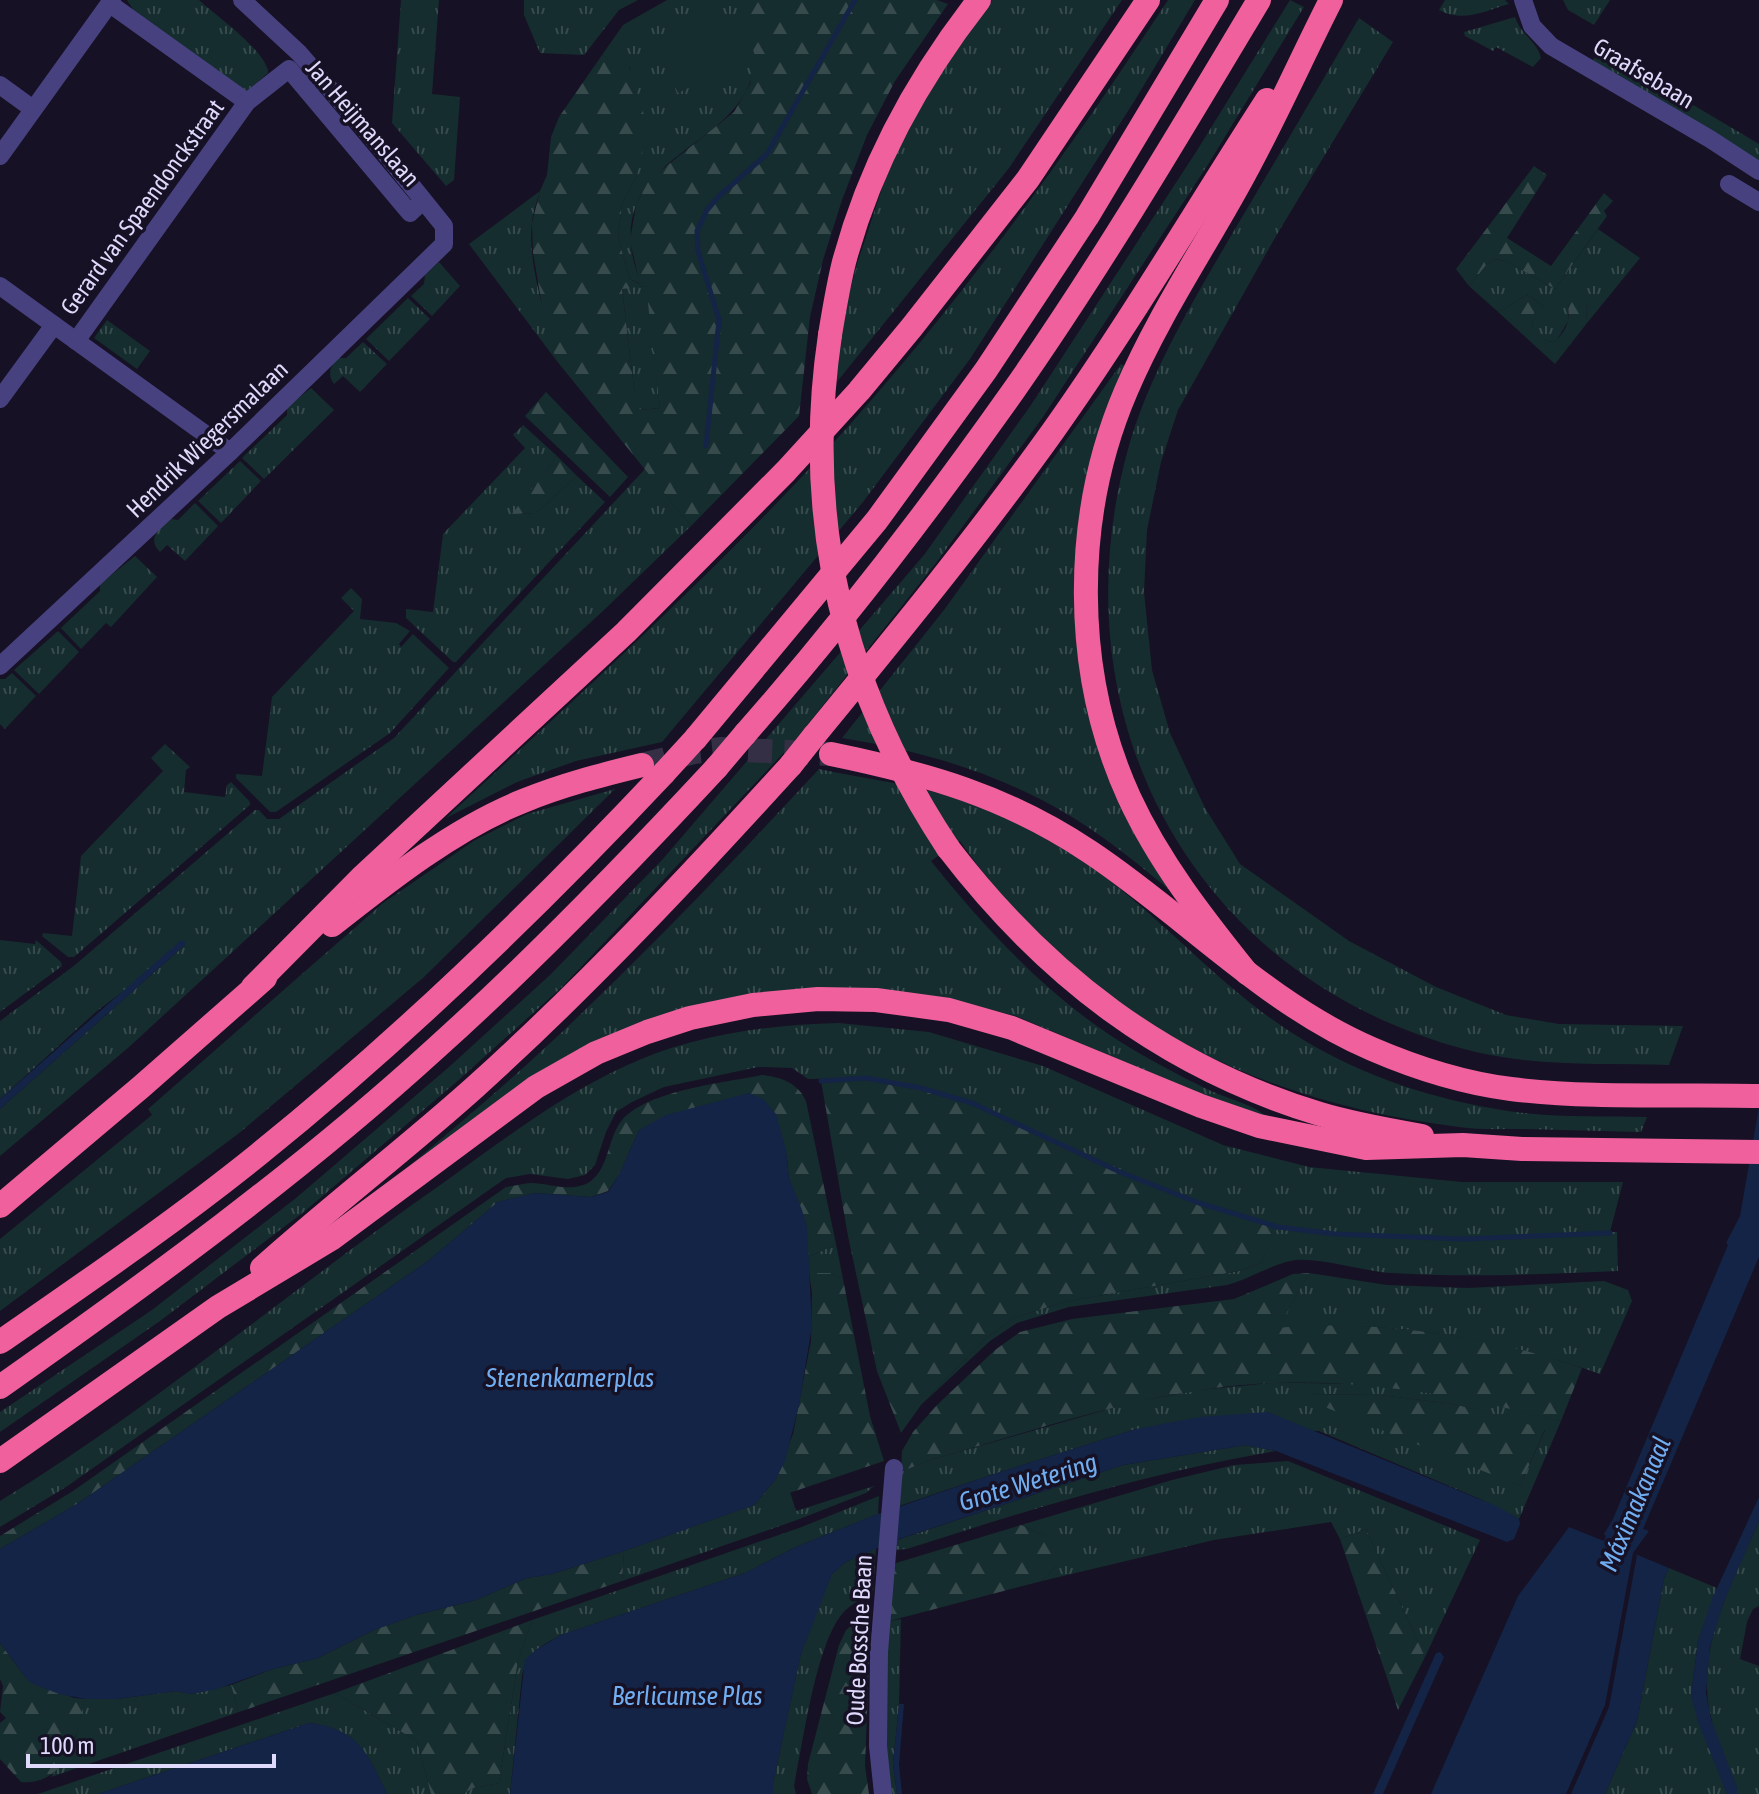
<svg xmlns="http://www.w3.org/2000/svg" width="1759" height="1794" font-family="'Asap Condensed',sans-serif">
	<defs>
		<pattern id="grass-tufts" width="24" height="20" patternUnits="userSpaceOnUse" patternTransform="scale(2)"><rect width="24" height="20" fill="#152d2e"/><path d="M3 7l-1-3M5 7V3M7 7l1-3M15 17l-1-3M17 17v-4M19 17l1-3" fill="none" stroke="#374b4d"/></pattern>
		<pattern id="forest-firs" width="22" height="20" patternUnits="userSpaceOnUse" patternTransform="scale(2)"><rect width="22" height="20" fill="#152d2e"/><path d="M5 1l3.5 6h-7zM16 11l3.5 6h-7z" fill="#374b4d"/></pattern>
	</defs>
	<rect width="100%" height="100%" fill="#161124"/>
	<!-- grass -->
	<g fill="url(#grass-tufts)" fill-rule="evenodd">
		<path d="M127,0H199C215,15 268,52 268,73L246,92L136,14Z"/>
		<polygon points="401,0 439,0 432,94 460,97 454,180 446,186 392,123"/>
		<polygon points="524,0 638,0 619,10 584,55 540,53 524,15"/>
		<path d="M667,0H738C745,16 756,41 755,59C749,145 624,149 631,243C631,257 637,271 641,284L630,279L618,238L622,204L637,175L630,67L602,55L623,25Z"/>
		<polygon points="992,0 1122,0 1009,168 836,383 842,321 857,264 895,149 952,54"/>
		<path d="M1168,0H1195L1135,100L970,359L863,502L662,742L576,761L517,782L446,818C565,708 685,600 796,483C936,336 1057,170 1168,0Z"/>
		<polygon points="1290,0 1304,7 1209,163 1043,417 936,563 793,743 562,987 461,1078 305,1211 160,1321 0,1432 0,1412 152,1310 296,1198 449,1067 550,975 662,860 924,555 1031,405 1196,152"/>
		<path d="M1445,0H1505L1509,4C1485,11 1463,23 1439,10Z"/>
		<polygon points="1563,0 1610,0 1594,25 1568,10"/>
		<path d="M1515,17C1520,34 1537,41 1541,58L1533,67L1496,47L1493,51L1465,36L1464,32Z"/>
		<path d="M1359,18L1393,42L1276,236L1178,410L1161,462L1147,530L1144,592L1152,670L1170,733L1205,808L1240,864L1349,941L1436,987L1506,1015L1559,1024L1683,1026L1669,1065C1601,1063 1529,1067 1464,1049C1194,977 1055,720 1127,453C1148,375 1192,303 1232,234C1275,162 1317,90 1359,18Z"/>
		<polygon points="1599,49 1759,144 1759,161 1591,64"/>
		<path d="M540,191C537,201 533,212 532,222C527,266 547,317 556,360L469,244Z"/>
		<path d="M1598,229L1640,258L1587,323L1586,303L1568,306V321L1557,340L1549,342C1537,336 1531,328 1532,315L1537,309L1544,307L1529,295C1516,298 1510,309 1497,311L1469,286L1487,264L1495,259L1506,261L1555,289Z"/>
		<polygon points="439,262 460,286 432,316 411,296 424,284 425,275"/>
		<polygon points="647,286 660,408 639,410 634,388 622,288"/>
		<polygon points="408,298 430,319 389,361 366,339"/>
		<polygon points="107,320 150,351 137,369 94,338"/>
		<path d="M363,342L387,364L360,392L343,376L334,384C327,375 330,365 338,358H346Z"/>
		<path d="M1121,364L1125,366C1109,411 1092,454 1082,500C1077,520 1078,541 1077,561C1071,644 1084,730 1120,806C1134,837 1155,866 1174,894C1142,867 1108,839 1072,817C1002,774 923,751 842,738L944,610Z"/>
		<polygon points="311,388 334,410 264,479 242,458 287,415 287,407"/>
		<polygon points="523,425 557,456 513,514 536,513 577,476 605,502 456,662 453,662 406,618 406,609 433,612 443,534 525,448 513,435"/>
		<polygon points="240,461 261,481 221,523 198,501"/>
		<polygon points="645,469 691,526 604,610 129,1047 0,1156 0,1109 185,945 97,1011 0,1099 0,1021 75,965 255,810 259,810 267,819 279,819 394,738"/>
		<path d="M195,503L218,526L185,561L167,545L160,552C146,538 160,528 171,519L178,520Z"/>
		<polygon points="135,556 157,577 111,627 106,623 81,649 61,628 100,591 100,584"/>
		<polygon points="351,588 362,599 360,619 396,623 410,631 399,644 401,647 413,634 449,668 390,733 276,812 270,812 236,778 236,774 262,776 272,697 354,611 341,598"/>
		<polygon points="58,631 79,652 39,694 14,670"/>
		<polygon points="12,673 36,696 5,729 0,724 0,679 5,679"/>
		<polygon points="165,744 190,767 186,770 184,792 225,797 227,785 231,782 250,802 250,805 74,957 68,957 42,936 43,933 72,936 81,856 163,771 151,758"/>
		<path d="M819,769C858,777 899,783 938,793C991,806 1067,847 1110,881C1176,932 1230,996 1302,1039C1364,1077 1436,1100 1508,1111C1554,1118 1601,1116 1647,1117L1641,1132C1600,1131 1560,1130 1519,1129C1499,1129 1478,1130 1459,1127C1251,1101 1081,1015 960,841L931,861C987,931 1054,1003 1132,1049C1156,1063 1182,1077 1207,1089C1225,1098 1255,1105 1267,1117L1203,1095L1016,1016L954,1000L687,1008L401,1173C465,1119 529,1065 589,1006C668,930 744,850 819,769Z"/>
		<polygon points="615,789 424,977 238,1134 0,1311 0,1239 152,1115 148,1109 383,903 475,840 527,814"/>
		<polygon points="0,940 35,944 36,940 61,962 62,966 0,1012"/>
		<path d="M839,1023L929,1032L1043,1066L1223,1145L1309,1167L1462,1182H1623L1610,1232H1617L1618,1271C1542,1274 1468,1278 1392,1273C1364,1272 1314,1255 1290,1261C1269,1266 1249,1279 1227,1285L1069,1307L1017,1323L990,1341L921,1405L986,1338L1014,1318L1064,1302L1239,1271L1261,1263L1277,1227L1199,1203L1120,1172L1026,1127L921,1088L866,1078L808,1079L792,1068L758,1067L664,1087L632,1102L616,1112L606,1132L595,1165L585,1175L568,1179L530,1174L506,1178L66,1487L0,1527V1501C155,1406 294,1287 443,1183C500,1142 557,1098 621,1068C690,1035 763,1025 839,1023Z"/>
		<polygon points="836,1244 843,1279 831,1273 809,1273 807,1258"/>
		<path d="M1309,1273L1387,1285L1468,1288L1604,1281L1628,1290L1632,1301L1600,1374C1498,1338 1384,1318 1277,1329Z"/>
		<path d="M1270,1383C1311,1383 1352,1383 1392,1387C1450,1393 1505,1407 1561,1421L1519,1519L1480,1499L1319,1431L1136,1429L991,1475L899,1506L901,1472L927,1461L1130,1403L1199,1390ZM1306,1394L1380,1395L1454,1404L1545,1430L1520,1486Z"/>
		<path d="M1246,1445L1276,1451C1150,1472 1028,1510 907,1549L893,1550L894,1541L1123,1465Z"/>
		<polygon points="1288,1461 1480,1540 1425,1657 1366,1529 1340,1539 1331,1522 1214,1540 1042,1581 1057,1565 1044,1535 1021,1525 1172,1480 1234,1465"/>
		<polygon points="874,1486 866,1493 797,1520 622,1581 624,1551 790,1492 796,1511"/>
		<path d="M879,1496L878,1514L798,1546L745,1573L561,1635C540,1647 527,1651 522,1676L510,1794H463L473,1788L499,1783L518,1660L532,1620L799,1528Z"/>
		<path d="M1759,1521V1606L1753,1609L1747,1622L1740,1659L1759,1666V1794H1737V1788C1728,1765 1716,1741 1711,1717C1694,1649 1733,1582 1759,1521Z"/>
		<path d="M876,1548L873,1594C862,1600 850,1604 842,1614C816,1645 803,1743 794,1786L796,1794H773V1783L801,1653L824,1592L832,1574L846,1562Z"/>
		<polygon points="1669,1568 1717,1588 1698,1641 1691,1696 1727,1794 1605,1794 1637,1721 1664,1579"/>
		<polygon points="901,1619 899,1704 893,1764 897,1794 885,1794 882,1761 889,1621"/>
		<polygon points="231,1685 239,1712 51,1777 74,1743 85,1699 117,1699 176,1691 191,1694"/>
		<path d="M335,1693L417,1741L431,1794H387C368,1754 357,1729 309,1723L98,1794H29H38Z"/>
	</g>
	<!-- forest -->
	<g fill="url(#forest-firs)" fill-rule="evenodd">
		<path d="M738,0H937L948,4L895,81L867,135L842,200L823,260L810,317L799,416L691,526L556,360L544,317L533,253L532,223L540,191L547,175L551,137L559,117L602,55L629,66L648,128L637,175L622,204L618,238L630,279L640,284L630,241L636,205L649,180L734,112L750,84L755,56ZM646,286L660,408L640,410L634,388L622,289Z"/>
		<polygon points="1534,166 1547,175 1507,238 1551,266 1604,193 1613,201 1604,211 1607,216 1555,289 1506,261 1495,259 1487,264 1469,286 1456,269"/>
		<path d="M1529,295L1545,308C1522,312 1533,334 1549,342L1557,340C1562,334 1567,327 1568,320C1570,308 1564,302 1578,295L1586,303L1587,323L1555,364L1497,311C1510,309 1516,298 1529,295Z"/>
		<polygon points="546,392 628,477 610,497 525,416"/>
		<polygon points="557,456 577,476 536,513 512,514"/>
		<path d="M762,1075C781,1077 798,1083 806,1101L836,1244L807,1258V1227L789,1178L786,1150L749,1093L639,1130L619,1175L608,1191L591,1197L535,1193L498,1202L428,1261L77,1504L0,1549V1536L73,1491L506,1187C514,1186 522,1184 530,1183C550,1183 567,1192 586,1184C609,1173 607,1138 622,1120C648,1090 724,1083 762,1075Z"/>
		<polygon points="866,1078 921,1088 972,1103 1120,1172 1199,1203 1278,1227 1261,1263 1239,1271 1064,1302 1014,1318 986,1338 921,1405 901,1433 877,1371 848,1236 821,1081"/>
		<polygon points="809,1273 831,1273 843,1279 870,1416 884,1461 754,1505 776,1479 793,1434 811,1341 812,1293"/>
		<path d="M1309,1273L1278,1328C1373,1319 1492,1336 1582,1368L1561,1421C1465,1397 1370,1379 1271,1383C1154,1388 1040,1429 927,1461L901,1472L902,1451L913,1432L937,1405L995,1350L1020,1332L1072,1319L1234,1299L1293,1274Z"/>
		<polygon points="1306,1394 1380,1395 1454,1404 1545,1429 1520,1486 1305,1399"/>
		<polygon points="1021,1525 1044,1535 1060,1557 1057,1565 1042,1581 889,1621 892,1567 896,1563"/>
		<polygon points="1366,1529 1425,1657 1398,1710 1340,1539"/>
		<polygon points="624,1551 622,1581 239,1712 231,1685 273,1669 318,1658 374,1630 416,1615 476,1600 527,1578 552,1574"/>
		<polygon points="871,1610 865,1766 869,1794 812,1794 807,1779 808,1764 839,1645 846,1630"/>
		<polygon points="532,1620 518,1660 499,1783 473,1788 463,1794 431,1794 417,1741 335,1693"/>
		<path d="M0,1643L26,1678L74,1698L85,1699C77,1735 67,1786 21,1782L0,1759V1723L6,1718L0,1712L3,1686L0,1679Z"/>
	</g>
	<!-- pitch -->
	<polygon fill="#152d2e" points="722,16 744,61 678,93 657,48"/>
	<!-- water -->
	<g fill="#142446">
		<polygon points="180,941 185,941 185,945 0,1109 0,1099"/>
		<polygon points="749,1093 763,1099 776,1114 786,1150 789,1178 802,1210 807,1227 812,1326 799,1405 785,1461 776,1479 754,1505 624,1551 552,1574 527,1578 476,1600 416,1615 374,1630 318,1658 273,1669 217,1689 191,1694 176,1691 117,1699 85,1699 59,1694 31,1683 26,1678 0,1643 0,1549 77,1504 428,1261 498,1202 535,1193 591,1197 608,1192 619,1175 639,1130 666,1115"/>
		<polygon points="1759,1107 1759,1257 1643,1529 1649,1531 1633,1553 1669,1568 1664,1579 1637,1721 1605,1794 1431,1794 1518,1596 1569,1527 1604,1541 1606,1536 1604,1534 1613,1519 1728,1245 1726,1243 1740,1216"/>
		<polygon points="1268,1412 1496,1506 1519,1519 1520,1524 1514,1539 1507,1542 1276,1451 1246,1445 1123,1465 893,1541 846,1562 832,1574 801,1654 773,1783 773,1794 510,1794 525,1659 539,1648 561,1635 745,1573 798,1546 878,1514 991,1475 1136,1429 1200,1417"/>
		<polygon points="1759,1497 1759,1521 1723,1604 1710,1647 1706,1693 1711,1719 1737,1788 1737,1794 1727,1794 1698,1722 1691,1696 1698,1641 1712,1599"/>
		<polygon points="1440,1652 1444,1657 1383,1794 1373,1794 1436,1653"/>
		<polygon points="899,1704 904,1704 899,1765 902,1794 897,1794 893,1764"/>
		<path d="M309,1723C359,1729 367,1752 387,1794H98Z"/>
	</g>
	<!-- pier -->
	<polygon fill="#161124" points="1633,1553 1637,1555 1609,1707 1571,1794 1566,1794 1605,1705"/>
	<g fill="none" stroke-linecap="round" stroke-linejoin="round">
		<!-- stream -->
		<g stroke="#142446" stroke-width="5">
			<polyline points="706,446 719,320 698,251 697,231 707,210 719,196 767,154 855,0"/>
			<polyline points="821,1081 866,1078 921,1088 972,1103 1120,1172 1199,1203 1278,1227 1335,1234 1463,1239 1610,1233"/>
		</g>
		<!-- highway-tunnel -->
		<polyline stroke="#342f44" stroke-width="24" stroke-dasharray="24 12" stroke-linecap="butt" points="642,765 694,752 722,749 831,754"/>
		<!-- minor -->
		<g stroke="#47417f" stroke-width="18">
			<polyline points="1523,0 1532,26 1551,46 1710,139 1759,171"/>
			<polyline points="110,4 247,102"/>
			<polyline points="0,85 33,109"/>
			<polyline points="0,156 112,0"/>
			<polyline points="1729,184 1759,202"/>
			<polyline points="0,286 230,452"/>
			<polyline points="76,341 247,102 289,69 410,213 423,201"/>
			<polyline points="0,399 54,325"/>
			<polyline points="0,666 230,452 444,244 444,226 386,154 299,53 242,0"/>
			<polyline points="883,1794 878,1746 879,1652 894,1468"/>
		</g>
		<!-- highway -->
		<g stroke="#ef609c" stroke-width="24">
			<path d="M830,335C834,311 838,286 844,262C870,165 918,78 979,0"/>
			<path d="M745,734C841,625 930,509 1014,390C1102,264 1180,132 1259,0"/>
			<path d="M814,736C896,636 978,536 1053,431C1129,324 1196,210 1267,100"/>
			<polyline points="696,738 877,520 986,370 1087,217 1217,0"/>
			<path d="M831,754C928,774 1006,796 1090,852C1185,915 1265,1003 1372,1049C1416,1068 1463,1083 1511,1089C1591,1099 1678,1094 1759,1096"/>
			<path d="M948,848C1046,976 1165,1067 1320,1114C1353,1124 1388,1130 1422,1136"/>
			<path d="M332,925C389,880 455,828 523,801C562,785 601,775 642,765"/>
			<path d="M1247,973C1203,918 1159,862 1129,797C1072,672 1072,517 1126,391C1157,318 1201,253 1239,184C1272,125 1300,61 1331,0"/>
			<polyline points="253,987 363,876 626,632 786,471 859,391 912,327 1028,179 1148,0"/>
			<polyline points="0,1206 141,1087 265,978"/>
			<path d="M262,1268C331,1206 406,1149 475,1087C587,986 690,876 791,765"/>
			<path d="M0,1342C88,1281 176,1221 259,1154C404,1037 537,908 664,773"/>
			<path d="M0,1387C150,1281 299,1173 435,1049C534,960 627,864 717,767"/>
			<polyline points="0,1461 218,1307 331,1239 536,1087 596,1053 647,1032 690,1018 753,1005 818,999 876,1000 949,1010 1012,1028 1201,1106 1259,1126 1366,1148 1463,1145 1522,1149 1759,1152"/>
		</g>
		<!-- highway-bridge -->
		<g stroke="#ef609c" stroke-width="24">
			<path d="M830,335C802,522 844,691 948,848"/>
			<polyline points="791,765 814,736"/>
			<polyline points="717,767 745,734"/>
			<polyline points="664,773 696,738"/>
		</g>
	</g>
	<g text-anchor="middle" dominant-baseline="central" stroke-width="7" stroke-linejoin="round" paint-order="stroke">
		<!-- street labels -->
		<g font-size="24" fill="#dfd9fb" stroke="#161124">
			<text transform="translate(1644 73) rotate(31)">Graafsebaan</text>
			<text transform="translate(363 123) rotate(49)">Jan Heijmanslaan</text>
			<text transform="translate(142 207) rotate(-54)">Gerard van Spaendonckstraat</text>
			<text transform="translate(207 439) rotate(-44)">Hendrik Wiegersmalaan</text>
			<text transform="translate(859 1640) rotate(-87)">Oude Bossche Baan</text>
		</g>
		<!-- water labels -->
		<g font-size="26" font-style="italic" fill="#71aef1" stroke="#161124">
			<text x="570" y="1378">Stenenkamerplas</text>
			<text transform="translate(1028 1482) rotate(-17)">Grote Wetering</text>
			<text transform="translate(1635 1504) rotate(-67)">Máximakanaal</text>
			<text x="687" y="1696">Berlicumse Plas</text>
		</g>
	</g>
	<!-- scale -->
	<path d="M28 1754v12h246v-12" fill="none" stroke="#dfd9fb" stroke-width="4"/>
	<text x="40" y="1754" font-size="24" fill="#dfd9fb" stroke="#161124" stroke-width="6" paint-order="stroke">100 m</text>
</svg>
